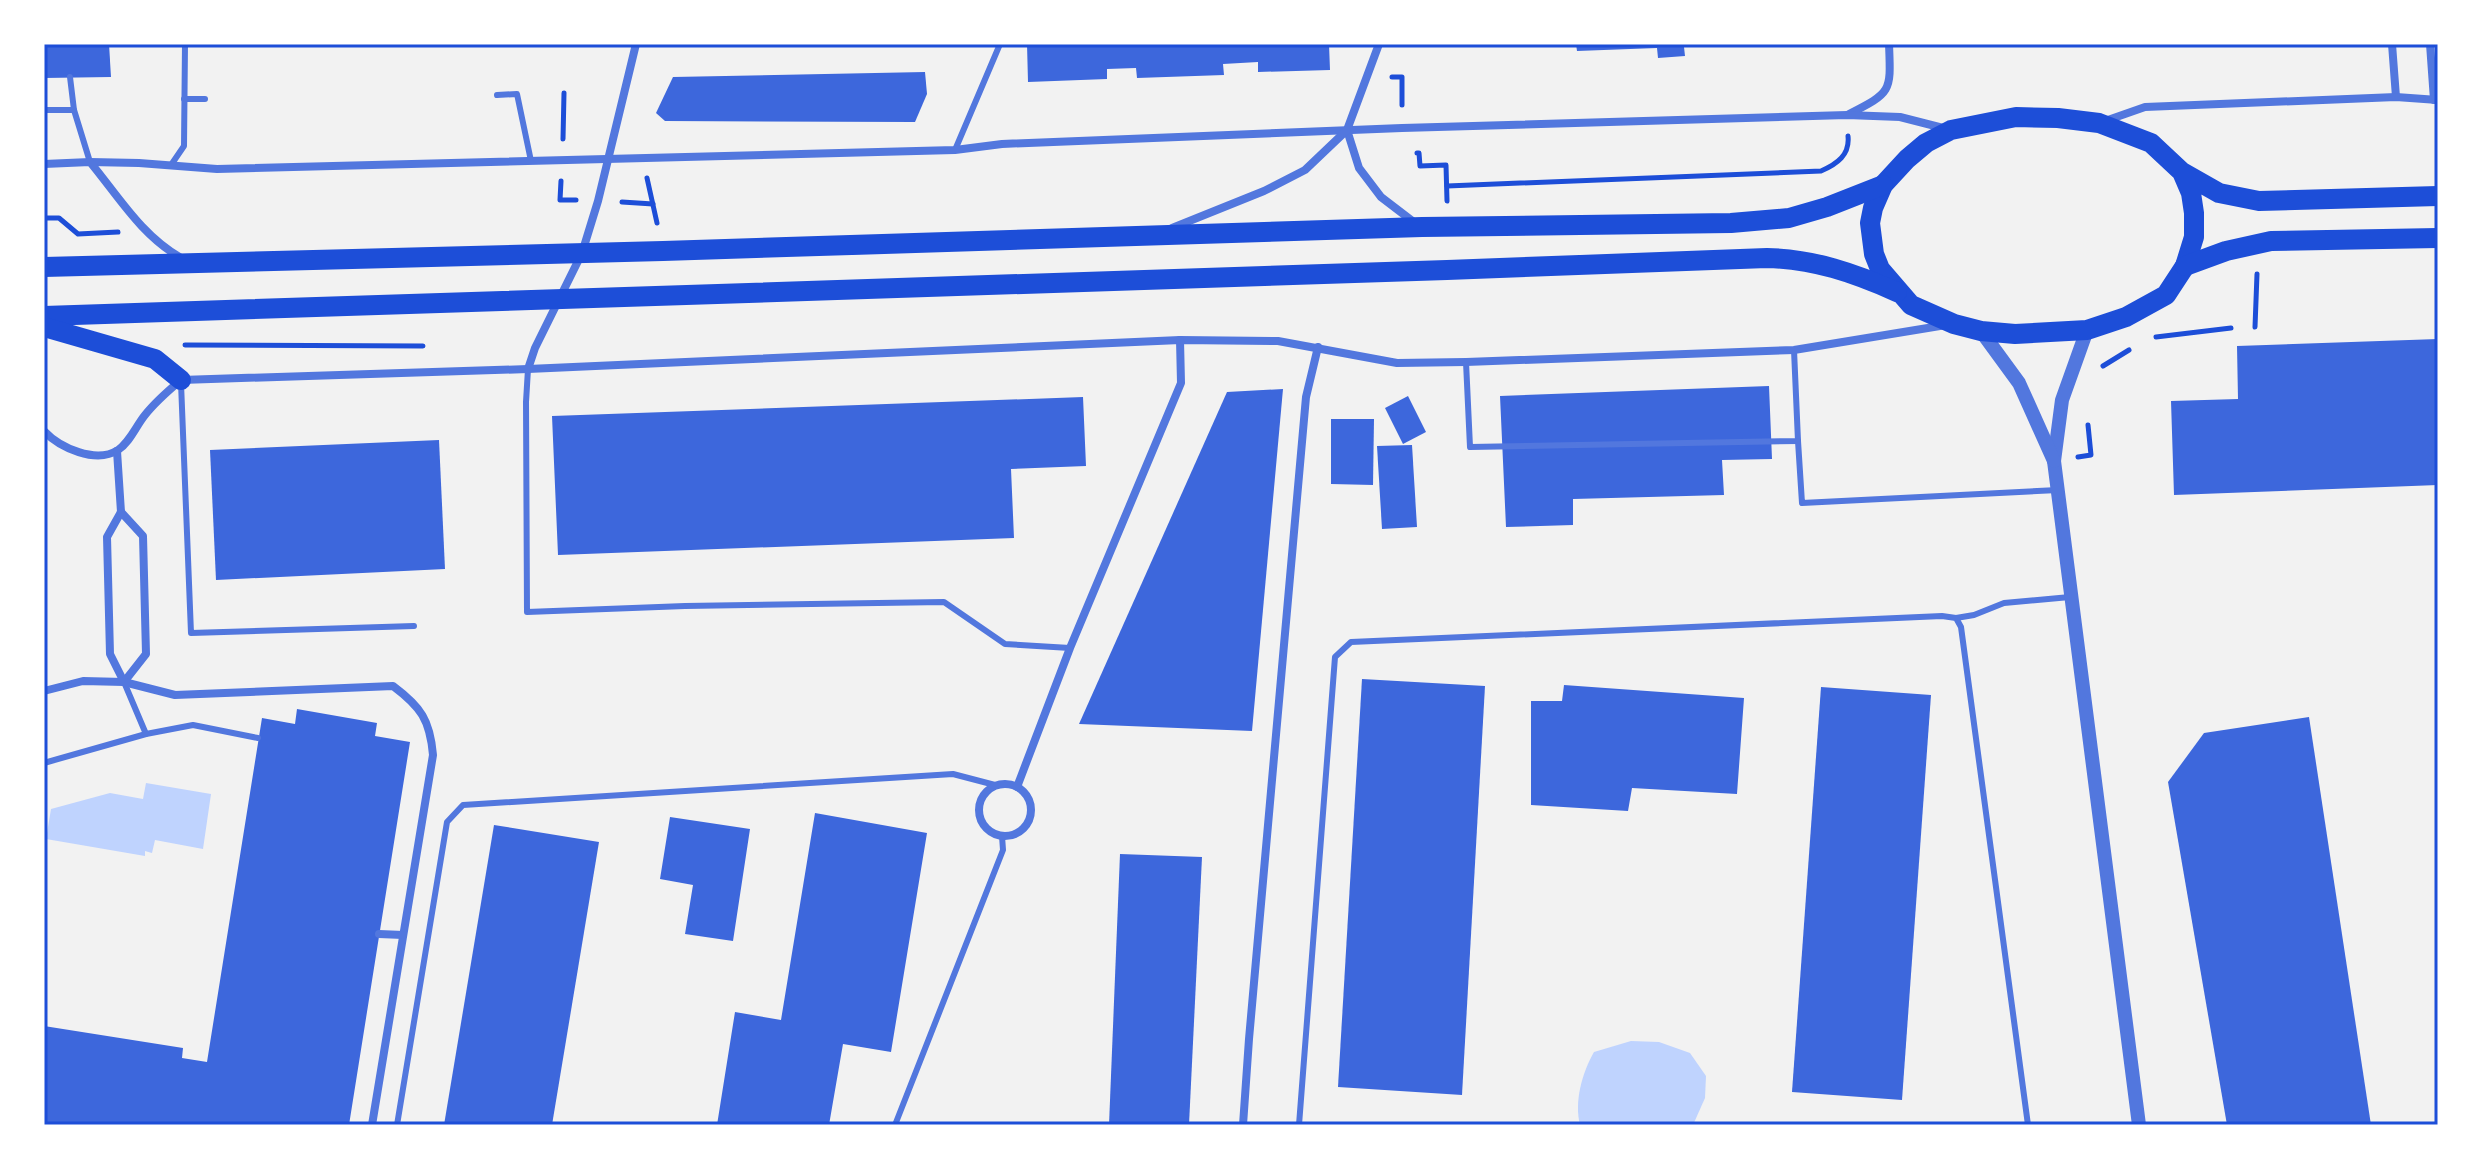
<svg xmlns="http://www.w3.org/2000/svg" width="2482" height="1169" font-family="Poppins,sans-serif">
	<rect width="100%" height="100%" fill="#f2f2f2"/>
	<!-- water -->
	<g fill="#bfd3fe">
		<polygon points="146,783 211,794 203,849 155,840 152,853 145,851 145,856 46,839 51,809 110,793 143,799"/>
		<path d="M1631,1041L1659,1042L1690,1053L1706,1076L1705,1098L1693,1125H1580C1574,1102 1582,1073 1594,1052Z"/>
	</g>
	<!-- building -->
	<g fill="#3d67dc">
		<polygon points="44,44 109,44 111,77 44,78"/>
		<polygon points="1027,44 1329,44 1330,70 1258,72 1258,62 1223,64 1224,75 1137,78 1136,68 1107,69 1107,79 1028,82"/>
		<polygon points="1576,44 1781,44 1781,47 1684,47 1685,56 1658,58 1657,48 1577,51"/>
		<polygon points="925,72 927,94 915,122 665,121 656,113 673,77"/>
		<polygon points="2438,339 2438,485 2174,495 2171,401 2238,399 2237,346"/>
		<polygon points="1769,386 1772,459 1722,460 1724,495 1573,499 1573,525 1506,527 1500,396"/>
		<polygon points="1283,389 1252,731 1079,724 1227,392"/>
		<polygon points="1408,396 1426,432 1403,444 1385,408"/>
		<polygon points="1083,397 1086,466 1011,469 1014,538 558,555 552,416"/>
		<polygon points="1331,419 1374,419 1373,485 1331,484"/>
		<polygon points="439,440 445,569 216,580 210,450"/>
		<polygon points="1412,445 1417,527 1382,529 1377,446"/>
		<polygon points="1362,679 1485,686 1462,1095 1338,1087"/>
		<polygon points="1564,685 1744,698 1737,794 1632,788 1628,811 1531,805 1531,701 1562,701"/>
		<polygon points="1821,687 1931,695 1902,1100 1792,1092"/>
		<polygon points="297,709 377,723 375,736 410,742 349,1125 44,1125 44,1026 183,1048 182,1058 207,1062 262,718 295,724"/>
		<polygon points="2309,717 2371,1125 2227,1125 2168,782 2204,733"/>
		<polygon points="815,813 927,833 891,1052 843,1044 829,1125 717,1125 735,1012 781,1020"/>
		<polygon points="670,817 750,829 733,941 685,934 693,885 660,879"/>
		<polygon points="494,825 599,842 552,1125 444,1125"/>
		<polygon points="1120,854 1202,857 1189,1125 1109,1125"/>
	</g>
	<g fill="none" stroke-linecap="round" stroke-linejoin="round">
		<!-- path -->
		<g stroke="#1d4ed8" stroke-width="5">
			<polyline points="1392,77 1402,77 1402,105"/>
			<polyline points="563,139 564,93"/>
			<polyline points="1417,153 1419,153 1420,166 1446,165 1447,201"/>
			<polyline points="647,178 657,223"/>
			<polyline points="561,181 560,200 576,200"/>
			<path d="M1447,186L1821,171C1837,164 1850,155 1848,136"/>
			<polyline points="622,202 653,204"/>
			<polyline points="44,218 59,218 78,234 118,232"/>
			<polyline points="2255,327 2257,274"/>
			<polyline points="2156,337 2231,328"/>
			<polyline points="185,345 423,346"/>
			<polyline points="2103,366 2129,350"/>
			<polyline points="2078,457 2091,455 2088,425"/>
		</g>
		<!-- service -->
		<g stroke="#5277de" stroke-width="6">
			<polyline points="70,77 74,110"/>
			<polyline points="497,95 517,94 531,161"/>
			<polyline points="184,99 205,99"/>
			<polyline points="44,110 74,110 90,162"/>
			<polyline points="955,150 1000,44"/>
			<polyline points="171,165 184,146 185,44"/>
			<polyline points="1466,362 1470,447 1798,441 1794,350"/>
			<polyline points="528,369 526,402 527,612 685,606 944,602 1005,644 1070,648"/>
			<polyline points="181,383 191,633 414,626"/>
			<polyline points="1798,441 1802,503 2058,490"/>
			<polyline points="1956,618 1974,615 2004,603 2070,597"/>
			<polyline points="146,734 193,725 258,738"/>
			<polyline points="44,763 146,734 124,682"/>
			<polyline points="397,1125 447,822 463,805 953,774 995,785"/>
			<polyline points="895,1125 1003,850 1002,836"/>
			<polyline points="1299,1125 1335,657 1351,642 1942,616 1956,618 1961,627 2028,1125"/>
		</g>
		<!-- minor -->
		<g stroke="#5277de" stroke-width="8">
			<polyline points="2392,44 2396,97"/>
			<polyline points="2430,44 2434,100"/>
			<path d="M1849,114C1892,92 1891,92 1889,44"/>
			<polyline points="2105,121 2145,107 2396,97 2438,100"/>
			<polyline points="1347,130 1359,168 1381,197 1415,223"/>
			<polyline points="90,162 139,163 217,169 955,150 1002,144 1402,128 1847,115 1900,117 1947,129"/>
			<path d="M44,164L90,162C119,197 141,235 181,258"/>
			<polyline points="1172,228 1264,191 1305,170 1347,130 1379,44"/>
			<polyline points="528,369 535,348 582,253 598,201 636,44"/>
			<path d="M44,431C60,448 96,464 118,450C130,442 136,426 145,415C156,401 168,391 181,380L528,369L1180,340L1278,341L1397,363L1466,362L1794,350L1946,325"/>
			<polyline points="117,451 121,512 107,537 110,654 124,682"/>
			<polyline points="121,512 143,536 146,654 124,682"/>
			<path d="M44,691L83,681L124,682L175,695L393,686C421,707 430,720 433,755L372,1125"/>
			<circle cx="1005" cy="810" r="26"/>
			<polyline points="1017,787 1070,648 1181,383 1180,340"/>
			<polyline points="379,934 403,935"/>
			<polyline points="1243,1125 1249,1039 1306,397 1318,347"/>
		</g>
		<!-- tertiary -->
		<g stroke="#5277de" stroke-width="14">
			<polyline points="2087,330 2062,400 2054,461 2139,1125"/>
			<polyline points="1981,331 2019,383 2054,461"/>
		</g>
		<!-- primary -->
		<g stroke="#1d4ed8" stroke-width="20">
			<polyline points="2182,172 2191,193 2194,213 2194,237 2185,266 2166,295 2126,317 2087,330 2015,334 1981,331 1954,324 1911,305 1880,269 1874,254 1870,223 1873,208 1883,185 1907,159 1926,143 1951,130 2016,117 2058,118 2099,123 2151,143 2182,172 2219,193 2259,201 2438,196"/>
			<polyline points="2185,266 2226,251 2271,241 2438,238"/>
			<polyline points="44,267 663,251 1422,227 1731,223 1789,218 1827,207 1883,185"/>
			<path d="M44,316L1447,270L1767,258C1814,259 1854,273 1897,292"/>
			<polyline points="44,327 155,359 181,380"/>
		</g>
	</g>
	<!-- border -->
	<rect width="2482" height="1169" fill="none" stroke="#ffffff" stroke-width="92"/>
	<rect x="46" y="46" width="2390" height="1077" fill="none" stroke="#1d4ed8" stroke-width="3"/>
</svg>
